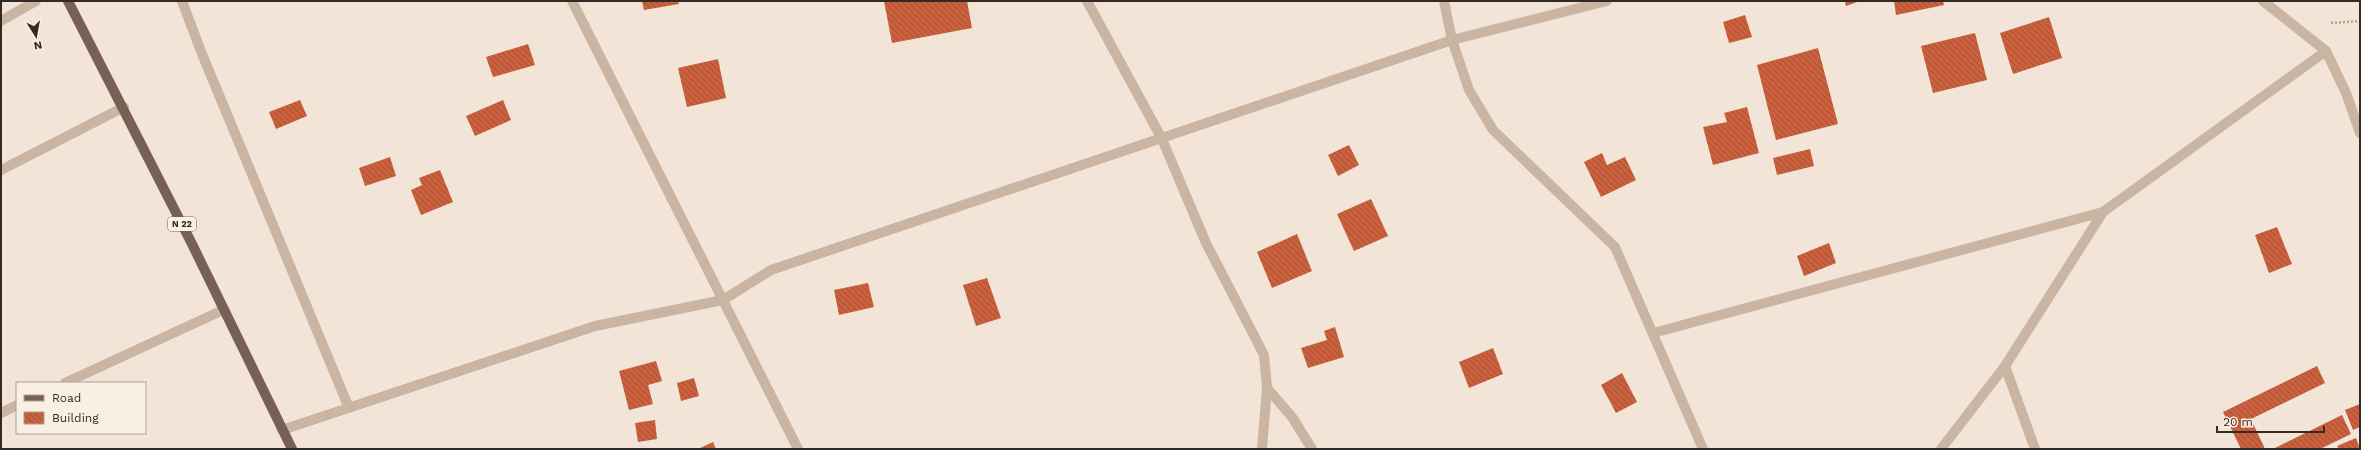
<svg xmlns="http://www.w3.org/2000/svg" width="2361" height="450" font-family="'Work Sans',sans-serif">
	<defs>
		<pattern id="building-back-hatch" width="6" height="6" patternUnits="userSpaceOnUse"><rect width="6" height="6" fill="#ca603d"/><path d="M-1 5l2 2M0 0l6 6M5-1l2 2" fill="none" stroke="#a54f33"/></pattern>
	</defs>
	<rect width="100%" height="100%" fill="#f2e5d7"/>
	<!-- building -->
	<g fill="url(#building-back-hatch)">
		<polygon points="642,1 678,1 679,4 644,10"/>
		<polygon points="884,1 967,1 972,28 892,43"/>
		<polygon points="1845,1 1860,1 1846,6"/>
		<polygon points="1894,1 1943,1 1944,5 1896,15"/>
		<polygon points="1745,15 1752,37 1729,43 1723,22"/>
		<polygon points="2049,17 2062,58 2013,74 2000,33"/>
		<polygon points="1975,33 1987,80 1933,93 1921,46"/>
		<polygon points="528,44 535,65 493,77 486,57"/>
		<polygon points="1818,48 1838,124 1776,140 1757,65"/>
		<polygon points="718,59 726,98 687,107 678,68"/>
		<polygon points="300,100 307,116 276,129 269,112"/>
		<polygon points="503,100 511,120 475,136 466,116"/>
		<polygon points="1747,107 1759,153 1713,165 1703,127 1727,122 1724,113"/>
		<polygon points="1349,145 1359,165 1338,176 1328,155"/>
		<polygon points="1810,149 1814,166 1777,175 1773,158"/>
		<polygon points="1602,153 1607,165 1625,157 1636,180 1601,197 1584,162"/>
		<polygon points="390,157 396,176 365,186 359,168"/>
		<polygon points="440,170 453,202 421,215 411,190 422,185 419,178"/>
		<polygon points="1371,199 1388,236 1354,251 1337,214"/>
		<polygon points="2277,227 2292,264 2269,273 2255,235"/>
		<polygon points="1297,234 1312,271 1272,288 1257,252"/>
		<polygon points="1829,243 1836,263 1804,276 1797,256"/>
		<polygon points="987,278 1001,318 976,326 963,285"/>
		<polygon points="868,283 874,307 839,315 834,290"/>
		<polygon points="1335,327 1344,357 1308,368 1301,348 1327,340 1324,331"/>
		<polygon points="1493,348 1503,374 1469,388 1459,362"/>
		<polygon points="656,361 662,381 648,385 653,404 629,410 619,371"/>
		<polygon points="2317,366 2325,383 2251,419 2265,449 2241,449 2223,412"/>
		<polygon points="1622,373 1637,402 1616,413 1601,385"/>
		<polygon points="694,378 699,396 681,401 677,383"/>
		<polygon points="2360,404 2360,427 2353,430 2345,410"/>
		<polygon points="2342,415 2351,434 2320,449 2273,449"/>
		<polygon points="655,420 657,439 638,442 635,423"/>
		<polygon points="2356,438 2360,449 2339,449 2337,446"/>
		<polygon points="713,442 716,449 698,449"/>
	</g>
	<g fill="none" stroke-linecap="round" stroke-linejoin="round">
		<!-- path -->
		<polyline stroke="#b69f8d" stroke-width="2.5" stroke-dasharray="2 2" stroke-linecap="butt" points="2331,23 2360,21"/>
		<!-- minor -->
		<g stroke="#cab5a3" stroke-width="10">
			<polyline points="182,1 202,54 349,408"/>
			<polyline points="572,1 798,449"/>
			<polyline points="1087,1 1162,139 1206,243 1264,355 1267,388 1262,449"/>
			<polyline points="1444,1 1452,40 1469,90 1493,130 1615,247 1703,449"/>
			<polyline points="2263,1 2326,51 2346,93 2360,133"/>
			<polyline points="1,21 36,1"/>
			<polyline points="1,170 124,107"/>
			<polyline points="1653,333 2103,212"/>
			<polyline points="2005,366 2035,449"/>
			<polyline points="65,383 223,310"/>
			<polyline points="1267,388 1292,417 1312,449"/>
			<polyline points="1,413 17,405"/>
			<polyline points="282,430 595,326 723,300 771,270 1452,40 1607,1"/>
			<polyline points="1941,449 2005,366 2103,212 2326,51"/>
		</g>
		<!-- major -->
		<polyline stroke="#776156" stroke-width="10" points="68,1 192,244 292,449"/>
	</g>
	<g text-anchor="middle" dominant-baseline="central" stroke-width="3.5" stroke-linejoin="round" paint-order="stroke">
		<!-- shield labels -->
		<rect fill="#f9efe3" stroke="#6f655e" stroke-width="1" x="168" y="217" width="28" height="14" rx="3"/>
		<g font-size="9" font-weight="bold" fill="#342a25">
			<text x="182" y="224">N 22</text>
		</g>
	</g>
	<!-- border -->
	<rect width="2361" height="450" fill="none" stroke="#342a25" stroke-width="4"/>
	<!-- legend -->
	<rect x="16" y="382" width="130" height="52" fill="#f9efe3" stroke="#aaa097"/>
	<rect x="24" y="395" width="20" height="6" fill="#776156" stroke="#aaa097"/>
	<text x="52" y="402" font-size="12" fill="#342a25">Road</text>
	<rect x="24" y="412" width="20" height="12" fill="url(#building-back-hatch)" stroke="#aaa097"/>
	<text x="52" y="422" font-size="12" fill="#342a25">Building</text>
	<!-- north arrow -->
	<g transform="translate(36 36) rotate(169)" stroke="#f9efe3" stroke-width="3" paint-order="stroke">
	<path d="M0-3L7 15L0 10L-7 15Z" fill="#342a25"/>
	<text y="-6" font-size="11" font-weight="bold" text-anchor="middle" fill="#342a25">N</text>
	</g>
	<!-- scale -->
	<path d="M2217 426v6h107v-6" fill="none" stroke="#342a25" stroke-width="2"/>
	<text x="2223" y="426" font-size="12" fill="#342a25" stroke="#f9efe3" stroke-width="3" paint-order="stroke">20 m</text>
</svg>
